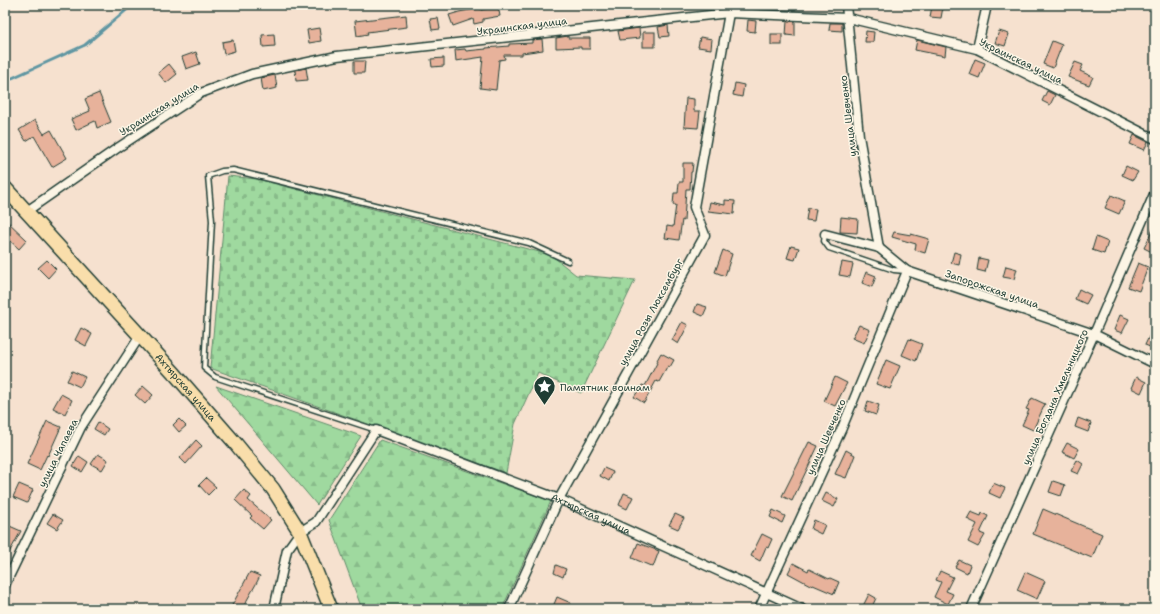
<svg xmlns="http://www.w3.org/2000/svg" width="1160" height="614" font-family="'Shantell Sans',sans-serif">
	<defs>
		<pattern id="forest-firs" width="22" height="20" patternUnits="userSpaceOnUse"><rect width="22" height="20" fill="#9fd99f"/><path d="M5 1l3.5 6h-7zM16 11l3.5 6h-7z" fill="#88bb8a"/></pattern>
		<pattern id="cemetery-stones" width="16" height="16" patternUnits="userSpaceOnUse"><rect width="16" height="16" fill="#9fd99f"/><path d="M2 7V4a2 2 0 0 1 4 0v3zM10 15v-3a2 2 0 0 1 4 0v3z" fill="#88bb8a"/></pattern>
	</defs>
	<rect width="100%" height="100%" fill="#f6e1cf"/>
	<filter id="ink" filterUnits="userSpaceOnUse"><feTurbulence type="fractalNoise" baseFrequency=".025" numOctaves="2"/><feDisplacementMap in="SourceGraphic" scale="8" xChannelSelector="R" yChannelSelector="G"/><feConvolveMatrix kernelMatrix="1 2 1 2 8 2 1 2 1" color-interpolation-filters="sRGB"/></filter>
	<g filter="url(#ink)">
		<!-- forest -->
		<g fill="url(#forest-firs)" stroke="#5f8b6a">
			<polygon points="216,386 361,436 317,505"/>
			<polygon points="380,440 551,501 502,609 362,609 329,520"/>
		</g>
		<!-- cemetery -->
		<polygon fill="url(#cemetery-stones)" stroke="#5f8b6a" points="228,176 257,179 551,255 576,275 635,280 581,393 538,373 515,424 506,473 210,368"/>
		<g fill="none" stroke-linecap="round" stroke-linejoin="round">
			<!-- stream -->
			<polyline stroke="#5f96a2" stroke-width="3" points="5,78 10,79 85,45 132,5"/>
		</g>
		<!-- building -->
		<g fill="#e7b29b" stroke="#1f3d34">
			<polygon points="498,6 500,16 483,19 483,22 474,24 473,19 453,26 449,15 459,12 480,8 481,10"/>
			<polygon points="932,6 943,7 941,18 930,17"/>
			<polygon points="406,15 407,27 367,32 368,34 357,36 355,21"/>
			<polygon points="438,18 440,29 432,30 430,19"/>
			<polygon points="748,20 756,21 755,32 747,31"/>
			<polygon points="787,21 795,21 795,36 786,35"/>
			<polygon points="830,23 842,23 842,31 829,30"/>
			<polygon points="668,25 669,36 660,37 658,27"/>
			<polygon points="319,28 321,41 309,43 307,30"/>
			<polygon points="639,28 640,38 620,40 618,31"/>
			<polygon points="866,31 874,32 873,42 865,42"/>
			<polygon points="999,31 1009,34 1005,46 995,43"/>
			<rect x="643" y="32" width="12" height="15"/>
			<polygon points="274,34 275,46 263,47 262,35"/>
			<rect x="771" y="34" width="11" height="11"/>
			<polygon points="568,36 568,38 590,38 590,49 581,49 581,47 556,48 556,38"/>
			<polygon points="700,37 712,39 711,49 698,47"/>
			<polygon points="542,39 543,50 522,53 522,55 504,55 505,59 499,60 496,90 480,88 483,57 456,61 455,50 465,49 466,51 486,49 486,48 509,46 509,44 532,43 532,40"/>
			<polygon points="233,40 235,51 224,54 222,42"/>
			<polygon points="917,40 946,47 945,56 915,50"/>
			<polygon points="1052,41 1062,45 1053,68 1043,64"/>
			<polygon points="196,52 200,64 186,69 182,57"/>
			<polygon points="444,58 444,66 432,67 431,59"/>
			<polygon points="975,59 985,63 979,78 969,74"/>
			<polygon points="354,61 365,61 364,73 354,73"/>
			<polygon points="1075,62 1083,65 1080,71 1093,77 1089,85 1068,77"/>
			<polygon points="169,64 177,74 166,83 158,73"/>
			<polygon points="306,68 308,80 296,81 295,70"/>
			<polygon points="275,75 277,88 263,91 261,78"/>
			<polygon points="735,83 744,85 742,97 733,95"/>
			<polygon points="1047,91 1055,95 1050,105 1042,101"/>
			<polygon points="99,93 111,122 97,128 95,121 76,130 71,119 90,111 85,99"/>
			<polygon points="686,98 694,99 694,111 700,111 698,128 684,127"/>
			<polygon points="35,120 44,134 51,130 67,158 52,167 34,136 26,141 19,130"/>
			<polygon points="1134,135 1148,142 1144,150 1130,144"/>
			<polygon points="683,163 693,163 692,172 691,172 690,189 686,189 684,221 682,220 679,240 665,238 667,226 673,227 676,205 673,205 674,193 678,193 679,182 683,182"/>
			<polygon points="1126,166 1138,172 1133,180 1122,175"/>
			<polygon points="1111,195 1125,201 1119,214 1105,208"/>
			<polygon points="725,200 735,201 734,214 708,211 710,202 725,205"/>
			<polygon points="808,208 816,209 814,221 806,220"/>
			<polygon points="841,217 858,219 857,233 840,232"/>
			<polygon points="5,219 27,240 19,249 5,236"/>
			<polygon points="1155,225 1155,246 1152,252 1144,248"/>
			<polygon points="894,232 911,235 911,234 929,239 925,253 915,250 916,244 892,237"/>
			<polygon points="1096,237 1108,242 1104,254 1092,250"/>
			<polygon points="791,246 799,248 795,260 787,258"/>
			<polygon points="723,250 732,254 725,276 715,272"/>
			<polygon points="954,252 961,254 959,265 951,263"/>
			<polygon points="979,258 988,260 985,272 977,270"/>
			<polygon points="47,260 56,269 48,278 38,268"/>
			<polygon points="842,262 853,264 850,277 839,275"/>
			<polygon points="1138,263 1148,267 1139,291 1128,287"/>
			<polygon points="1006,266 1017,269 1014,279 1003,277"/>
			<polygon points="866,272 876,276 872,287 862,283"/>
			<polygon points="1079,289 1091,295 1086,304 1075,299"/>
			<polygon points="697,304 707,307 703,316 694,312"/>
			<polygon points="1120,315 1129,319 1122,333 1114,330"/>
			<polygon points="682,322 688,325 678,344 672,340"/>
			<polygon points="1155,324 1155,349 1145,345"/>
			<polygon points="859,325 870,330 864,343 852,338"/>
			<polygon points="81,328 92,334 86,346 75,340"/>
			<polygon points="909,339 922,344 916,361 902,355"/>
			<polygon points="661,353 674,360 670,367 668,366 659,382 656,381 644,403 634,397 642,385 645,386 658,361 657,360"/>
			<polygon points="886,360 900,366 890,389 876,384"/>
			<polygon points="72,371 85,377 80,387 67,381"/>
			<polygon points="835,377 847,383 835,406 824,401"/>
			<polygon points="1136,377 1146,382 1141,393 1131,388"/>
			<polygon points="143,386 153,395 145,404 135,395"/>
			<polygon points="61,394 72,400 65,414 53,408"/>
			<polygon points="1032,398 1045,404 1033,430 1022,425 1029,410 1026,409"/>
			<polygon points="868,401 879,405 876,415 865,411"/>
			<polygon points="1078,418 1091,423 1088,432 1075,427"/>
			<polygon points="179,419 186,426 179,432 173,425"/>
			<polygon points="47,421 61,427 48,456 47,455 40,470 27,464"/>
			<polygon points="98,422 108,429 104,435 94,429"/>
			<polygon points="196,440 202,446 186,464 180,458"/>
			<polygon points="809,442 818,446 792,501 782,496"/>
			<polygon points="1067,443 1079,449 1074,458 1062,452"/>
			<polygon points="846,450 855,455 846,478 835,474"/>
			<polygon points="98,454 108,460 102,470 91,464"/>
			<polygon points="79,456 88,462 82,472 73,466"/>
			<polygon points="1077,460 1083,464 1078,474 1071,471"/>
			<polygon points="604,468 613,472 609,481 600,476"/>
			<polygon points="206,478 216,487 208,495 199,485"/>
			<polygon points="1053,481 1065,485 1061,496 1049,492"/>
			<polygon points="993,483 1005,488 1000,498 989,493"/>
			<polygon points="19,484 33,490 27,503 13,497"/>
			<polygon points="244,490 251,496 248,500 271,520 263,529 250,518 252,516 235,500"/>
			<polygon points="624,493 633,497 627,509 619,505"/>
			<polygon points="826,493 838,499 834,507 822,501"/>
			<polygon points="1043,509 1102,534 1092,558 1033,534"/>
			<polygon points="773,510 785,516 782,523 770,517"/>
			<polygon points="971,512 981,516 982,513 988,516 980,533 985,535 978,547 968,542 977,524 967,519"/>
			<polygon points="53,514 63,520 57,529 47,523"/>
			<polygon points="675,514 684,518 678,529 669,525"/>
			<polygon points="814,520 825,525 821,534 811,529"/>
			<polygon points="5,524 21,531 5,560"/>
			<polygon points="762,534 772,539 768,548 766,547 760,561 751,556"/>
			<polygon points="638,543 659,551 653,567 632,558"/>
			<polygon points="959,560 970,565 967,573 955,567"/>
			<polygon points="793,563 808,571 809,569 829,579 830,578 839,582 834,594 813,585 812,586 788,573"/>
			<polygon points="556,565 566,569 563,577 554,573"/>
			<polygon points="940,571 953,577 946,591 953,594 948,604 934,597 941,582 936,580"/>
			<polygon points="250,572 260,576 256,584 242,609 230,609"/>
			<polygon points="1025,572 1045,581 1037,599 1017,590"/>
			<polygon points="869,594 876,598 871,609 863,606"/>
			<polygon points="557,597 571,603 568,609 552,609"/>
		</g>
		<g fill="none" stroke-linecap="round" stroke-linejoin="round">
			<defs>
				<g id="service">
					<polyline points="825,234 824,241 829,248 894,270 905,271"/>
					<polyline points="376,430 215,377 204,368 212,221 208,176 222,171 233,170 529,243 568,261"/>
				</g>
				<g id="minor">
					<polyline points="846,5 859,136 879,248"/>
					<polyline points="977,49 987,5"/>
					<polyline points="27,211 119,147 201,93 252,74 337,56 729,13 848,18 977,49 1155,139"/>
					<polyline points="825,234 879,248 907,271 1094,334 1155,364"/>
					<polyline points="5,585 81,427 140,336"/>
					<path id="s1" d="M274,609L287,550L300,532L316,522L376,430L559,499L802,609"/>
					<polyline points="509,609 559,499 705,235 694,207 729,13 728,5"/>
					<polyline points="759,609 842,428 907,271"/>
					<polyline points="971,609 1094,334 1155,192"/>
				</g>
				<g id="trunk">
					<path id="s2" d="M5,188L175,374L236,444L273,489L300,532L331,609"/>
				</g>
			</defs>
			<!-- service casing -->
			<use href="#service" stroke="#1f3d34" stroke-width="7"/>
			<!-- minor casing -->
			<use href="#minor" stroke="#1f3d34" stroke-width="11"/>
			<!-- trunk casing -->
			<use href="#trunk" stroke="#1f3d34" stroke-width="16"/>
			<!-- service -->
			<use href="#service" stroke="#fcf5e5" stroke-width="4"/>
			<!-- minor -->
			<use href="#minor" stroke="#fcf5e5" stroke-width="8"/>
			<!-- trunk -->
			<use href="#trunk" stroke="#f9deab" stroke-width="13"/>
		</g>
	</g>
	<!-- icons -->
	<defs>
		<symbol id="sight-pin" viewBox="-11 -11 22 30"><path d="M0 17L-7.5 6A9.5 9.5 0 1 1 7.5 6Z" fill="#1f3d34" stroke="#fcf5e5"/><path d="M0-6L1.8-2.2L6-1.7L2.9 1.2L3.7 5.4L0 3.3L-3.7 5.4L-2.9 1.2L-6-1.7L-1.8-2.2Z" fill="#fff"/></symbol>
	</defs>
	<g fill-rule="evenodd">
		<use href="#sight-pin" x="532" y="374" width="25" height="34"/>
	</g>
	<g text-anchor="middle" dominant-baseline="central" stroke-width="3" stroke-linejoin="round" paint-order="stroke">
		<!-- street labels -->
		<g font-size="10" fill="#1f3d34" stroke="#fcf5e5">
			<text transform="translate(522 26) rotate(-7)">Украинская улица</text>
			<text transform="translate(1021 61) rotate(26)">Украинская улица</text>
			<text transform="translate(159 109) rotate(-32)">Украинская улица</text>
			<text transform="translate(848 116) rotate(-97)">улица Шевченко</text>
			<text transform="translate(992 289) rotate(19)">Запорожская улица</text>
			<text transform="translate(651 312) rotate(-61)">улица Розы Люксембург</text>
			<text stroke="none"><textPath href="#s2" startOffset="269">Ахтырская улица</textPath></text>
			<text transform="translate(1055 397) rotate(-66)">улица Богдана Хмельницкого</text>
			<text transform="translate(826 437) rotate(-66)">улица Шевченко</text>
			<text transform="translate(58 453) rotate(-63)">улица Чапаева</text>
			<text stroke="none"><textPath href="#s1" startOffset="442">Ахтырская улица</textPath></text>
		</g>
		<!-- poi labels -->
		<g font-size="10" fill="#1f3d34" stroke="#fcf5e5" text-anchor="start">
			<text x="560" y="387">Памятник воинам</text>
		</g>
	</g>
	<!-- margin -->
	<rect width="1160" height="614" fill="none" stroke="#fcf5e5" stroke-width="20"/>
	<rect x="10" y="10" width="1140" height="594" fill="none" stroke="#1f3d34" stroke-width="1.5" filter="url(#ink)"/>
</svg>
